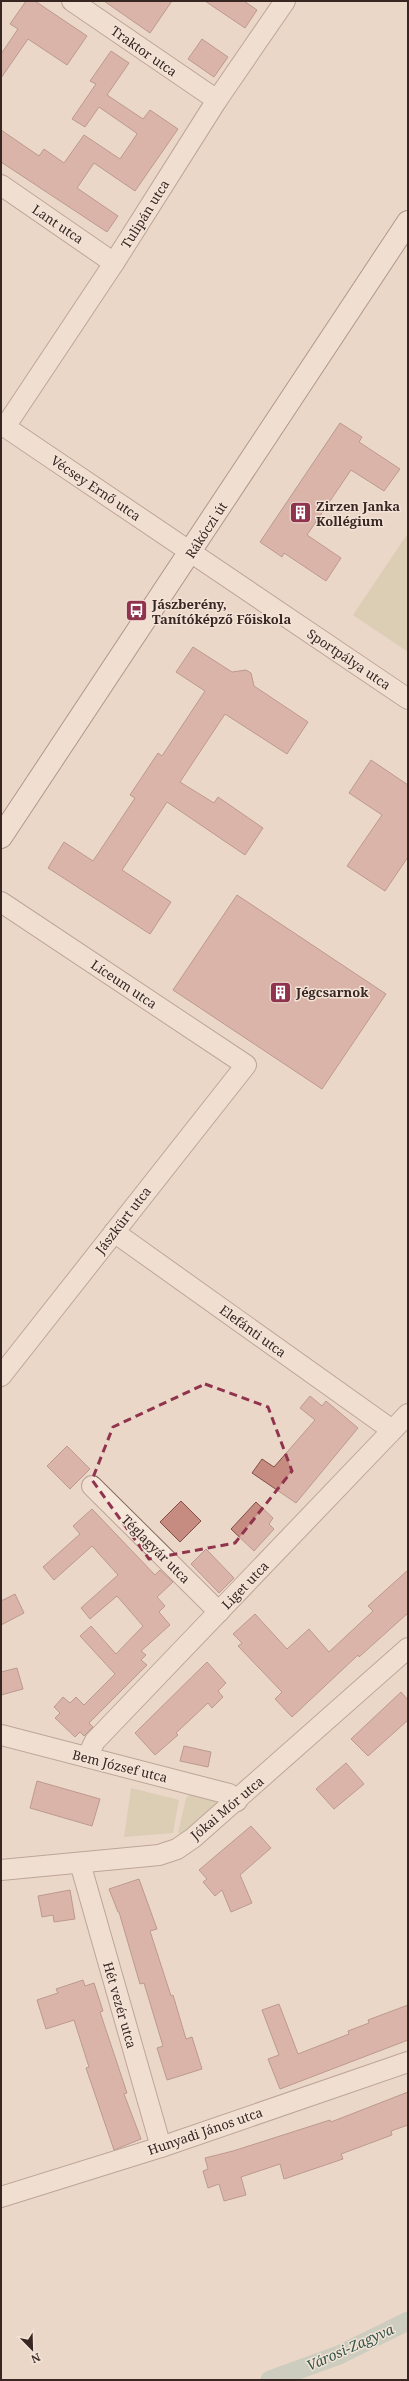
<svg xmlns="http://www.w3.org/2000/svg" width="409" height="2381" font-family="'Noto Serif',serif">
	<rect width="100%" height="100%" fill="#ebd7c8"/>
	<!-- green -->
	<g fill="#c9c29d">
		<polygon points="408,533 408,652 353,615"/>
		<polygon points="131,1788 179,1800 173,1833 124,1837"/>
		<polygon points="191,1794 219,1799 223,1803 188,1835 178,1833 186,1798"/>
	</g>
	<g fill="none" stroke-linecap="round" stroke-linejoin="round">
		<!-- canal -->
		<polyline stroke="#a9c0b3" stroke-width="19" points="270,2380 339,2355 408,2321"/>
	</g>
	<!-- building -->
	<g fill="#c68b81" stroke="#834e46">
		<polygon points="26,1 35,1 87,36 67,65 28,39 1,78 1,54 18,29 10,24"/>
		<polygon points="104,1 172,1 150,33"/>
		<polygon points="205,1 244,1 257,10 245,28"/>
		<polygon points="202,39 228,57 214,77 188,59"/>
		<polygon points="111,51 129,63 107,95 143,119 150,110 178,129 135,191 94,163 77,188 118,216 107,232 1,162 1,130 39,156 44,149 64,163 84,135 120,159 137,134 135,132 99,107 85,127 72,119 96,84 90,81"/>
		<polygon points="340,423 362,437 359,442 400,469 384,491 351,470 307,535 341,558 326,581 284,553 282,557 260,542"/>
		<polygon points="193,647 232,672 246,670 251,673 254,686 308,722 287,754 225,714 180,782 214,803 218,797 263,828 245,855 167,802 122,870 171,902 150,934 48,868 64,842 93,861 135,798 130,795 158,753 162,756 205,691 176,672"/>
		<polygon points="371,760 408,785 408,857 385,891 347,866 382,815 349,793"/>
		<polygon points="237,895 386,994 322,1089 173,990"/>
		<polygon points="310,1396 322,1406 326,1401 358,1428 296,1503 252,1473 262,1459 274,1467 315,1420 300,1408"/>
		<polygon points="67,1446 90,1469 70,1489 47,1466"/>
		<polygon points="181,1501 201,1521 180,1542 160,1522"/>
		<polygon points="256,1502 273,1518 269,1524 274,1529 254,1551 231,1529"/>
		<polygon points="92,1509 155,1575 160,1570 173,1582 157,1597 165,1606 159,1612 170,1625 141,1651 146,1655 141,1660 147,1665 89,1723 93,1727 84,1736 80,1732 75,1737 55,1718 60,1713 54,1707 63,1697 70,1703 76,1697 84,1705 115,1674 80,1636 91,1626 116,1654 143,1626 117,1596 90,1619 81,1608 118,1575 92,1546 54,1580 43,1567 80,1534 73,1526"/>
		<polygon points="206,1549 234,1578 219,1593 191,1564"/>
		<polygon points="408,1570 408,1613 359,1657 358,1655 292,1717 275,1699 282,1692 238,1646 242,1643 233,1634 255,1614 287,1649 309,1629 329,1652 373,1611 368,1606"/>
		<polygon points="15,1594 24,1613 1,1625 1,1601"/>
		<polygon points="207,1662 226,1683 218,1691 223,1697 212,1708 208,1703 176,1733 178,1735 155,1755 135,1733"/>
		<polygon points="17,1668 23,1689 1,1695 1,1672"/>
		<polygon points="401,1692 408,1700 408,1720 368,1756 351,1739"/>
		<polygon points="184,1746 211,1752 208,1767 180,1761"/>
		<polygon points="346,1763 364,1784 334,1809 316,1789"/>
		<polygon points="37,1781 100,1799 92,1826 30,1808"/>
		<polygon points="251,1826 271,1848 240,1875 252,1903 231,1912 222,1890 215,1896 203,1882 207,1879 199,1870"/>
		<polygon points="139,1879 157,1929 150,1931 171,1996 173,1995 186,2039 192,2037 202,2069 167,2080 157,2048 163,2046 144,1983 140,1984 119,1912 118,1912 109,1889"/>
		<polygon points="70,1890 75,1919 54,1922 53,1915 42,1917 38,1896"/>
		<polygon points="83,1980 85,1986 94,1983 103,2011 100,2012 127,2093 124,2094 141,2139 114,2150 86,2068 89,2067 74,2020 46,2029 37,2000 58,1993 56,1989"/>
		<polygon points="279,2004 298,2054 349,2034 348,2031 369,2023 368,2020 408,2005 408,2040 280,2089 268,2059 279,2055 262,2010"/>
		<polygon points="408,2092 408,2125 391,2131 392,2135 341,2154 343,2159 284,2179 280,2164 241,2177 246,2195 224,2201 219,2184 208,2188 203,2171 208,2169 205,2158 233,2151 330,2120 331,2122"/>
	</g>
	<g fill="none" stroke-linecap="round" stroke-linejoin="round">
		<defs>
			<g id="street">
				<polyline points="72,1 217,100"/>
				<polyline points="1,185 114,263"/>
				<polyline points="1,424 408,699"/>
				<polyline points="5,427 114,263 217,100 285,1"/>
				<polyline points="1,902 246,1065 1,1376"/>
				<polyline points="114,1232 392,1430"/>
				<polyline points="92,1486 219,1612"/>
				<polyline points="1,1735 229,1794 237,1801"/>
				<polyline points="87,1757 95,1741 408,1414"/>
				<polyline points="80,1863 161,2147"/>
				<polyline points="1,1870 159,1855 177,1849 193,1838 408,1648"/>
				<polyline points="1,2197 161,2147 408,2062"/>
			</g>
			<polyline id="secondary" points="1,837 408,222"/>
		</defs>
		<!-- street casing -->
		<use href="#street" stroke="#86695e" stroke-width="22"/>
		<!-- secondary casing -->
		<use href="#secondary" stroke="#684a41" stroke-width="24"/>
		<!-- street -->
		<use href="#street" stroke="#f6e7db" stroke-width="20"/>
		<!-- secondary -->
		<use href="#secondary" stroke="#f6e7db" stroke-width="22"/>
	</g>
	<!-- marked area -->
	<path d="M0 0H409V2381H0ZM205,1384L268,1407L292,1471L235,1543L149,1559L92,1480L113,1427Z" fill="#ebd7c8" fill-opacity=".55" fill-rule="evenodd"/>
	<path fill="none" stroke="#90334d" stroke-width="3" stroke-dasharray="8 5" stroke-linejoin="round" d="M205,1384L268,1407L292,1471L235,1543L149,1559L92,1480L113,1427Z"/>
	<!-- icons -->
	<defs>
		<symbol id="building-square" viewBox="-11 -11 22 22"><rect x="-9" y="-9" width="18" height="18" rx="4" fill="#90334d" stroke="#f3e3d7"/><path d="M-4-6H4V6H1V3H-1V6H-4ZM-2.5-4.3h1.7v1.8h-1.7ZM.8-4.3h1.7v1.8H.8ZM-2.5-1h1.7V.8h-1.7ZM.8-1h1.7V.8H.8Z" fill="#fff"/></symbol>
		<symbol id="bus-square" viewBox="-11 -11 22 22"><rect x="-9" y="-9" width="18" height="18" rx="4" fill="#90334d" stroke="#f3e3d7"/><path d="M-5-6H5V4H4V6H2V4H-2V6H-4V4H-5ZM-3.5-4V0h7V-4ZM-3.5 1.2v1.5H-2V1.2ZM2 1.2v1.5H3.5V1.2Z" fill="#fff"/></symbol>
	</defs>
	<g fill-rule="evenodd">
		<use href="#building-square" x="288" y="500" width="25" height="25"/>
		<use href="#bus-square" x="124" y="598" width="25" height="25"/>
		<use href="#building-square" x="268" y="980" width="25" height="25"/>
	</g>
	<g text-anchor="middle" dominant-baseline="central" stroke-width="3" stroke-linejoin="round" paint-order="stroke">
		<!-- street labels -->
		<g font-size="13" fill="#372621" stroke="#f3e3d7">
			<text transform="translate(144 51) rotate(35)">Traktor utca</text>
			<text transform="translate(145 214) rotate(-58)">Tulipán utca</text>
			<text transform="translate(58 224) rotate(34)">Lant utca</text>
			<text transform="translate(96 488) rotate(34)">Vécsey Ernő utca</text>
			<text transform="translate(206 530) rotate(-57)">Rákóczi út</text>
			<text transform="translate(349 659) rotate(34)">Sportpálya utca</text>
			<text transform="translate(124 984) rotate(34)">Líceum utca</text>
			<text transform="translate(123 1220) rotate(-52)">Jászkürt utca</text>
			<text transform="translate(253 1331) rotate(36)">Elefánti utca</text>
			<text transform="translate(156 1549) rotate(45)">Téglagyár utca</text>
			<text transform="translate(245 1585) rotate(-46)">Liget utca</text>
			<text transform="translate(120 1766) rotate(14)">Bem József utca</text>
			<text transform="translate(227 1808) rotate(-40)">Jókai Mór utca</text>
			<text transform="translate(120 2005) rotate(74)">Hét vezér utca</text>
			<text transform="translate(205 2131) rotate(-19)">Hunyadi János utca</text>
		</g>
		<!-- poi labels -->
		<g font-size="13" font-weight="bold" fill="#372621" stroke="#f3e3d7" text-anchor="start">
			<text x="316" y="506">Zirzen Janka<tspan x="316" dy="15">Kollégium</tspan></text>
			<text x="152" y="604">Jászberény,<tspan x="152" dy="15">Tanítóképző Főiskola</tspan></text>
			<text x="296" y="992">Jégcsarnok</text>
		</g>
		<!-- water labels -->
		<g font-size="14" font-style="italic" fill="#31564a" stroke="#f3e3d7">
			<text transform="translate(350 2347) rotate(-24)">Városi-Zagyva</text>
		</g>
	</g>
	<!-- border -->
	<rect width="409" height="2381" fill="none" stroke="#372621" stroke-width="4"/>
	<!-- north arrow -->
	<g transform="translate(32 2349) rotate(157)" stroke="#f3e3d7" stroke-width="3" paint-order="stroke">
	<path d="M0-3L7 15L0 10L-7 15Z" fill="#372621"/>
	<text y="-6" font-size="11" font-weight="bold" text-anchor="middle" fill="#372621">N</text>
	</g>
</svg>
